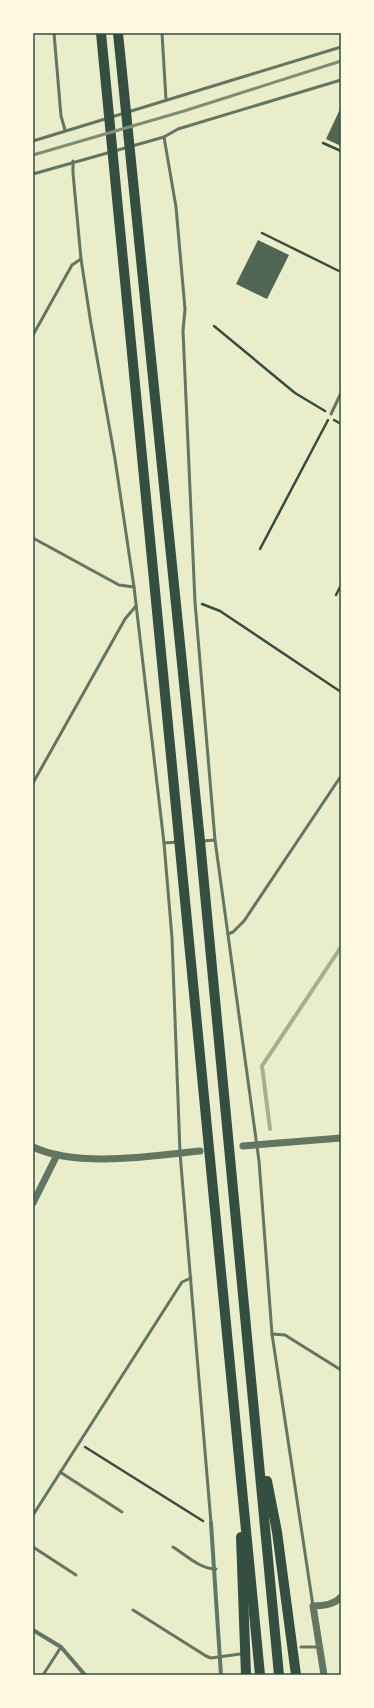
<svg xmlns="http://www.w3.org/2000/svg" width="374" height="1708" font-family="Commissioner,sans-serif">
	<rect width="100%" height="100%" fill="#e9edc9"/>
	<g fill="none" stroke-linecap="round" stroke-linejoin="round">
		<!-- stream -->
		<polyline stroke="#a3b18a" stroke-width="4" points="270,1129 262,1066 341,947"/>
	</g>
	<!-- building -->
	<g fill="#4f6655">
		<polygon points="341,107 341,146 326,139"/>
		<polygon points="258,240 289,255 267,299 236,284"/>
	</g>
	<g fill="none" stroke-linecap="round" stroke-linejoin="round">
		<!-- path -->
		<g stroke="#344e41" stroke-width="2.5">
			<polyline points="323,143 341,151"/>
			<polyline points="262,233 341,272"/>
			<polyline points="214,326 295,393 325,411"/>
			<polyline points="334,420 341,424"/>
			<polyline points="260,549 328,420"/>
			<polyline points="336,595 341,585"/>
			<polyline points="202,604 220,611 341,692"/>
			<polyline points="85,1447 203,1521"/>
		</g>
		<!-- service -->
		<g stroke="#617663" stroke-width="3">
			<polyline points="54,33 61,116 65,130"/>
			<polyline points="162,33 166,100"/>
			<polyline points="164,137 176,207 185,309 183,331 195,602 215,840 259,1161 272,1334 313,1606"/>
			<polyline points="33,141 341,47"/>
			<polyline points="73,161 73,173 81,259 91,324 115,459 134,587 164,843 172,938 180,1153 211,1523"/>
			<polyline points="33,174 164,137 178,129 341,80"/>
			<polyline points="33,335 72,265 81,259"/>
			<polyline points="331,414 341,393"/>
			<polyline points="33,538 119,585 134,587"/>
			<polyline points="33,783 125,619 136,606"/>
			<polyline points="203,841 215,840"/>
			<polyline points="164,843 178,842"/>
			<polyline points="228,934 233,932 244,921 341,776"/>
			<polyline points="272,1334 285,1335 341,1370"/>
			<polyline points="60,1472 122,1512"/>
			<polyline points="33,1515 182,1282 191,1278"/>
			<polyline points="33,1547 76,1575"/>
			<path d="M173,1547C186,1555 200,1569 216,1569"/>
			<polyline points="133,1610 206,1656 211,1658 240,1654"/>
			<polyline points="301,1647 319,1647"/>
			<polyline points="43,1675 61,1647"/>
		</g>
		<!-- minor -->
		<g stroke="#617663" stroke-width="4">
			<polyline points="211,1523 221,1675"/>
			<polyline points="33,1630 61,1647 85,1675"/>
		</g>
		<!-- tertiary -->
		<g stroke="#617663" stroke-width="7">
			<polyline points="243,1146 341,1138"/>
			<path d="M33,1147C77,1168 152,1156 200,1151"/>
			<polyline points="33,1203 57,1155"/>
			<path d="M324,1675L313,1606C323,1606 334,1605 341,1597"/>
		</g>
		<!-- trunk -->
		<g stroke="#344e41" stroke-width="10">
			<polyline points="101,33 260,1675"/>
			<polyline points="118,33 200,841 279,1675"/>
			<polyline points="267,1481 277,1532 296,1675"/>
			<polyline points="241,1537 246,1675"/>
		</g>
		<!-- rail -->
		<polyline stroke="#7c8e77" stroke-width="3" points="33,155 184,111 341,61"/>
	</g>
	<!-- border -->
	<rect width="374" height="1708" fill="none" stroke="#fefae0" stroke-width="68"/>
	<rect x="34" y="34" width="306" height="1640" fill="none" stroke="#344e41" stroke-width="1.5"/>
</svg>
